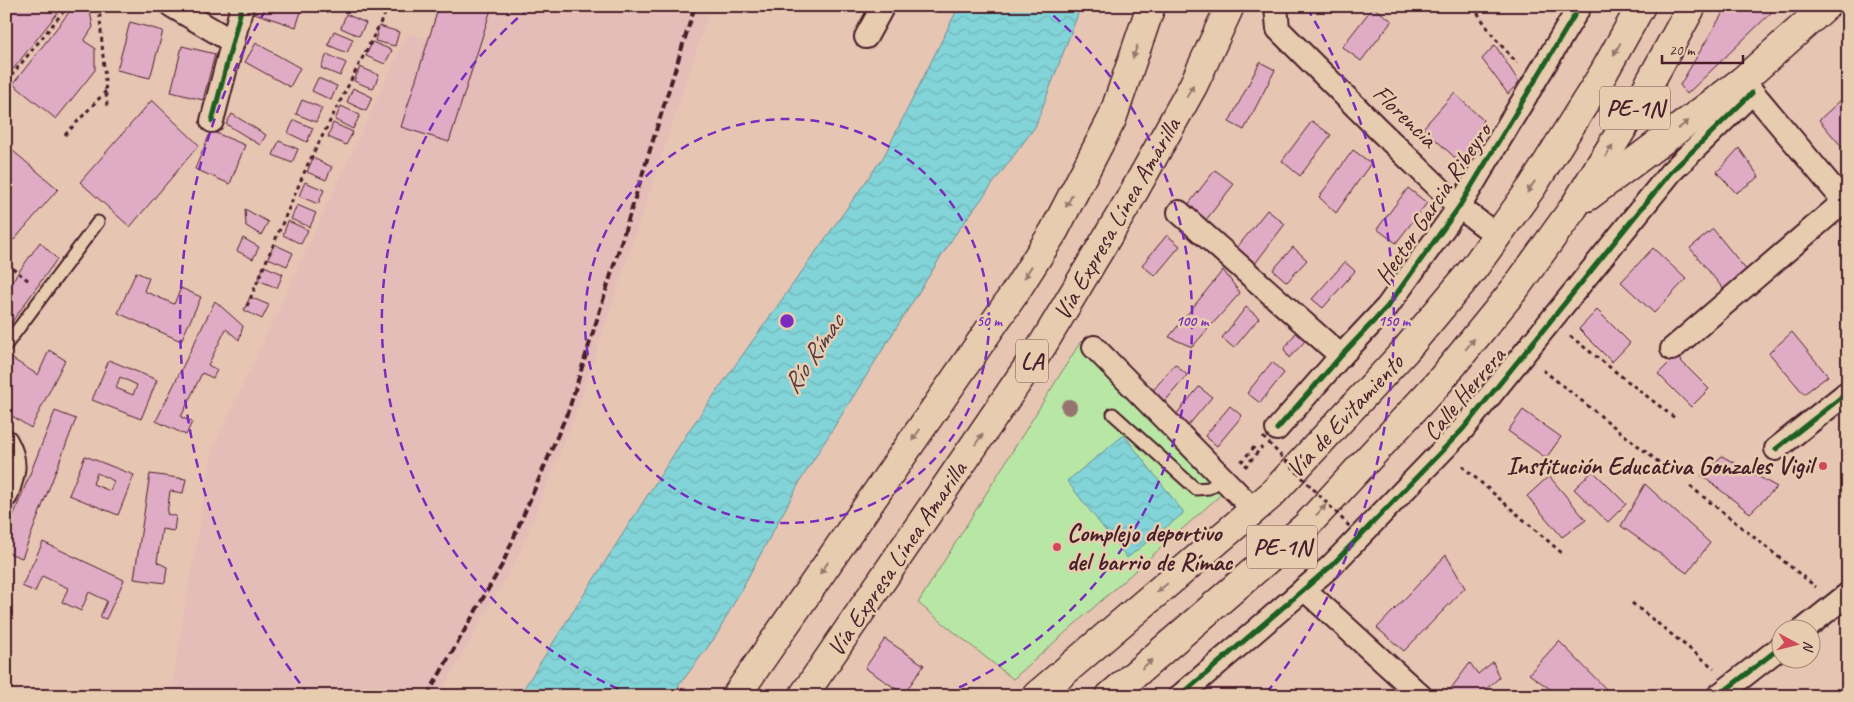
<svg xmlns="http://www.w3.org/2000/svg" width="1854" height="702" font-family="Caveat,sans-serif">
	<defs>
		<pattern id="water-waves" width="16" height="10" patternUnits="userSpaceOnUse" patternTransform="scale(1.25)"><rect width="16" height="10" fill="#82d4d8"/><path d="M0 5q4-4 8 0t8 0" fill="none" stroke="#72b6ba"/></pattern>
	</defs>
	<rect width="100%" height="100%" fill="#e6c5b3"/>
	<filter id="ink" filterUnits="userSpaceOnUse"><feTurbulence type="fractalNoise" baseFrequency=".02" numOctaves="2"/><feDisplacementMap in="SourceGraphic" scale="10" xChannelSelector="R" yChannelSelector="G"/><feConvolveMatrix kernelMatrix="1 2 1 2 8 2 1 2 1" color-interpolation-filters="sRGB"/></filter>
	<g filter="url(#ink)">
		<!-- built -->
		<polygon fill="#e4bdb8" points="439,6 711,6 576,413 519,555 439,696 170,696 212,451 408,33 428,39"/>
		<!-- green -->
		<polygon fill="#b8e6a5" stroke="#818268" points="1081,341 1225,491 1013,679 918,603"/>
		<!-- water -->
		<g fill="url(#water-waves)" stroke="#6c8c93">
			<polygon points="959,6 1081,6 1035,127 954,236 802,478 716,636 671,696 519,696 690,429 884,156"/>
			<polygon points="1124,435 1184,513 1127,558 1067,481"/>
		</g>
		<!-- building -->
		<g fill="#e0abc4" stroke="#4a1f2b" fill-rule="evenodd">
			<polygon points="6,6 63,6 6,78"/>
			<polygon points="74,6 89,6 93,27 84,41 95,48 95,70 56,119 13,84"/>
			<polygon points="243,6 303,6 296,27 242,9"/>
			<polygon points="439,6 492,6 449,142 401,127"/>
			<polygon points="1727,6 1778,6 1687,94 1680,85"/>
			<polygon points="1373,7 1392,21 1361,61 1342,47"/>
			<polygon points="346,14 366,23 359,36 341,28"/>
			<polygon points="130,22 163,31 150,78 117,70"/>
			<polygon points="379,26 399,32 395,46 375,41"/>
			<polygon points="334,31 353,39 347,53 328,45"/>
			<polygon points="372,42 392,50 385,64 366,56"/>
			<polygon points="256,43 300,68 290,87 245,62"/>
			<polygon points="1495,45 1519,82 1508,94 1482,59"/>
			<polygon points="182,46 215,54 203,100 171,92"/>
			<polygon points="327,54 346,63 340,76 321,68"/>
			<polygon points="1260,62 1275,70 1244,130 1229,122"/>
			<polygon points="360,67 379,75 373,89 354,81"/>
			<polygon points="318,78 337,86 331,100 312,91"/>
			<polygon points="353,88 372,97 366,111 347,102"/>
			<polygon points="1454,93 1483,120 1464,166 1423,128"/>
			<polygon points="152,100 199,145 130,227 80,182"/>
			<polygon points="302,100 322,108 316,122 296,114"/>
			<polygon points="1841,100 1848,108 1848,154 1819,120"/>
			<polygon points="341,106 360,115 353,129 335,120"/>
			<polygon points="232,114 266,135 260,145 226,124"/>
			<polygon points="294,120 313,128 307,142 288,133"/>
			<polygon points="1312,121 1331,135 1300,176 1282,161"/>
			<polygon points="333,123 353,132 346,145 328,137"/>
			<polygon points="211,131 245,145 230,184 195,169"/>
			<polygon points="279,141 298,149 292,163 273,155"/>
			<polygon points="6,145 58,189 14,240 6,233"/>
			<polygon points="1739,148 1759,177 1736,193 1717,172"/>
			<polygon points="1353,150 1371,163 1336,213 1319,197"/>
			<polygon points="313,158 332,167 326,180 307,172"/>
			<polygon points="1215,170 1234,184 1202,225 1184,210"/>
			<polygon points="305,182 324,190 318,204 299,196"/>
			<polygon points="1408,188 1427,203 1396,243 1377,229"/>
			<polygon points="297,205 316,213 310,227 291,219"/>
			<polygon points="245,209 268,222 261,235 246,226"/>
			<polygon points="1267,210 1285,224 1254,265 1235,250"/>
			<polygon points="288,221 308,230 301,244 283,235"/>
			<polygon points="1713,229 1748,272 1725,291 1690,248"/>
			<polygon points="1167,235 1180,246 1155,276 1142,265"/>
			<polygon points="243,238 259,247 253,259 237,251"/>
			<polygon points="40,242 57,259 6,330 6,290"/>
			<polygon points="274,244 293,253 287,266 268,258"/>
			<polygon points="1293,247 1307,260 1287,282 1273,270"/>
			<polygon points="1653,248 1686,279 1654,313 1621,282"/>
			<polygon points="1345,262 1355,271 1323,308 1312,299"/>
			<polygon points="264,266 283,274 277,288 258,280"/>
			<polygon points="1223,270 1240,293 1192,347 1169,337"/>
			<polygon points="136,272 149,278 144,291 174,304 181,288 201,297 181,341 118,313"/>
			<polygon points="250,297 269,305 262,319 244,310"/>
			<polygon points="215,301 243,326 239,340 226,329 208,365 217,370 213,378 202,373 181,417 192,422 186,435 156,421"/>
			<polygon points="1246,307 1259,318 1234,348 1222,338"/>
			<polygon points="1597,310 1630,343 1612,362 1579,329"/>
			<polygon points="1300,327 1308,338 1289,358 1284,349"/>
			<polygon points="1792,332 1828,376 1804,394 1769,353"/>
			<polygon points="49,350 65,360 31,428 6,412 6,358 8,356 38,375"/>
			<polygon points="1676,356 1709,389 1691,407 1658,374"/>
			<path d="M109,360L157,380L141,419L92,400ZM120,377L137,385L133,395L116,388Z"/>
			<polygon points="1272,362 1284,373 1260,403 1247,393"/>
			<polygon points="1175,364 1187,375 1162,405 1150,394"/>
			<polygon points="1199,387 1212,397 1187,427 1174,417"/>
			<polygon points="1230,406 1242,416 1217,446 1205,436"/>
			<polygon points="1523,410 1561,437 1546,458 1508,431"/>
			<polygon points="55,411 76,419 22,558 6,552 6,534"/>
			<path d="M85,456L134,475L118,515L69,495ZM97,473L114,481L110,491L93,484Z"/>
			<polygon points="1722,456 1777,487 1750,513 1701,475"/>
			<polygon points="1593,471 1626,504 1608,522 1574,489"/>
			<polygon points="150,474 186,479 183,493 170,491 167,514 176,516 174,531 162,529 157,562 167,567 165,583 134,579"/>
			<polygon points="1549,476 1586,520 1562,537 1527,496"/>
			<polygon points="1645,484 1710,543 1687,573 1621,526"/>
			<polygon points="43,542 124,580 106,619 100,617 107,601 89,592 81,611 62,602 68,588 42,576 35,592 22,586"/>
			<polygon points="1446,555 1465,588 1404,651 1377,628"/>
			<polygon points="885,639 924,665 904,694 865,668"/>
			<polygon points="1559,641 1613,696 1560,696 1529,674"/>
			<polygon points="1493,662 1499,678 1484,691 1486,696 1453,696 1449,691 1470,663 1478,674"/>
		</g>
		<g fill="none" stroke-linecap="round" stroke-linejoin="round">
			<defs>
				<g id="lane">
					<polyline points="6,345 98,222"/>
					<polyline points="1113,414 1196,489 1209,488 1223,479"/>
				</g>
				<g id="street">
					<polyline points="172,6 233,42"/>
					<polyline points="1276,6 1278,29 1377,128 1459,207 1498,236"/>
					<polyline points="866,37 883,6"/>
					<polyline points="1744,82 1848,206"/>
					<polyline points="212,121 242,6"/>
					<polyline points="1179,212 1341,356"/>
					<polyline points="1094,347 1254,510"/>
					<polyline points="1672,349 1848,198"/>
					<polyline points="1277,429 1341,356 1387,307 1459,207 1580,6"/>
					<path d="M6,441C18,462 14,474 6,496"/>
					<polyline points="1776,449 1848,392"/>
					<polyline points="1304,589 1421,696"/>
					<polyline points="1803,630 1848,594"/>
					<polyline points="1180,696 1331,566 1463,429 1671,172 1752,93"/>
					<polyline points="1718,696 1782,646"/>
				</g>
				<polyline id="secondary" points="1742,81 1826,6"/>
				<g id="highway">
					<polyline points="1587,197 1742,81"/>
					<polyline points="736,696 1014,294 1054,231 1112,119 1151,6"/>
					<polyline points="803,696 1042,346 1127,204 1193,86 1230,6"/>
					<polyline points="1036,696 1271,495 1404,352 1474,268 1532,187 1603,74 1641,6"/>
					<polyline points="1110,696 1306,526 1439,382 1514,290 1574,207 1639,102 1692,6"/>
				</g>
			</defs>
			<!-- lane casing -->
			<use href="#lane" stroke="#4a1f2b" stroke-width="15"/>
			<!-- street casing -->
			<use href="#street" stroke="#4a1f2b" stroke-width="26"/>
			<!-- secondary casing -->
			<use href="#secondary" stroke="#4a1f2b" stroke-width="31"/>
			<!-- highway casing -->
			<use href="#highway" stroke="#4a1f2b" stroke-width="31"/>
			<!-- path -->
			<g stroke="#4a1f2b" stroke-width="3" stroke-dasharray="4 4" stroke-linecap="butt">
				<polyline points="99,6 107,106"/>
				<polyline points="1473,6 1493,36 1517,63"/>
				<polyline points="6,82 68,6"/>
				<polyline points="65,135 106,91"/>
				<polyline points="6,263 29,281"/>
				<polyline points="247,306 307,166 389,6"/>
				<polyline points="1570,336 1676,419"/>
				<polyline points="1543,370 1666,468"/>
				<polyline points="1241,462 1257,444"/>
				<polyline points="1462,466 1563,554"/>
				<polyline points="1245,467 1262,447"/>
				<polyline points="1690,486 1816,587"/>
				<polyline points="1632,603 1714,668"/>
			</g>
			<!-- lane -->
			<use href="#lane" stroke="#e7ccaf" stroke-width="11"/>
			<!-- street -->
			<use href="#street" stroke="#e7ccaf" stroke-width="22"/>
			<!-- secondary -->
			<use href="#secondary" stroke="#e7ccaf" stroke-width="28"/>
			<!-- highway -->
			<use href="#highway" stroke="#e7ccaf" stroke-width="28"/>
			<!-- rail -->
			<polyline stroke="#4a1f2b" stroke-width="4" stroke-dasharray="8 4" stroke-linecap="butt" points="427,696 502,565 569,409 695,6"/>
			<!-- path-bridge -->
			<polyline stroke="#4a1f2b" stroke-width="3" stroke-dasharray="4 4" stroke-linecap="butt" points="1263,437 1351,528"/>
			<defs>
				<g id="cycleway">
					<polyline points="212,121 242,6"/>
					<polyline points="1277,429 1341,356 1387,307 1459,207 1580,6"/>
					<polyline points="1776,449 1848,392"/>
					<polyline points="1180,696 1331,566 1463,429 1671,172 1752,93"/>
					<polyline points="1718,696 1782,646"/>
				</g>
			</defs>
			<!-- cycleway casing -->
			<use href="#cycleway" stroke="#e7ccaf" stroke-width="8"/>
			<!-- cycleway -->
			<use href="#cycleway" stroke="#1b5e20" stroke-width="5"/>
		</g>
		<!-- trees -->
		<circle fill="#96756f" cx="1069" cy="407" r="8"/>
		<!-- one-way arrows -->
		<defs><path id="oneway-solid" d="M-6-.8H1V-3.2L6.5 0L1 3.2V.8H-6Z" transform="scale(1.25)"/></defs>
		<g fill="#98766d">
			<use href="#oneway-solid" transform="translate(1617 49) rotate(119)"/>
			<use href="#oneway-solid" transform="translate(1135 52) rotate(109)"/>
			<use href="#oneway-solid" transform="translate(1190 91) rotate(-62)"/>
			<use href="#oneway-solid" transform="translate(1683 125) rotate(-37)"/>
			<use href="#oneway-solid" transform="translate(1609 151) rotate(-58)"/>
			<use href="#oneway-solid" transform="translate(1531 187) rotate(124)"/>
			<use href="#oneway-solid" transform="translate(1069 201) rotate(117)"/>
			<use href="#oneway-solid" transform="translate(1028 272) rotate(122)"/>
			<use href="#oneway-solid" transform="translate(1470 344) rotate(-51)"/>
			<use href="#oneway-solid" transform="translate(916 435) rotate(125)"/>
			<use href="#oneway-solid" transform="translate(979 439) rotate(-56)"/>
			<use href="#oneway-solid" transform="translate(1321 510) rotate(-47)"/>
			<use href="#oneway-solid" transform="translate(824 568) rotate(125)"/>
			<use href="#oneway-solid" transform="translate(1162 588) rotate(140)"/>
			<use href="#oneway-solid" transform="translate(1147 664) rotate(-41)"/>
		</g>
	</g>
	<!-- distance rings -->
	<g fill="none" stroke="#7b2cbf" stroke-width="2.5" stroke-dasharray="9 6">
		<circle cx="787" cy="321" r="202"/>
		<path d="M632 695A405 405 0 0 1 532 6M1042 6A405 405 0 0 1 942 695"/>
		<path d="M309 695A607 607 0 0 1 267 8M1307 8A607 607 0 0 1 1265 695"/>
	</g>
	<!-- markers -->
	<g fill="#d1495b" stroke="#e7ccaf" stroke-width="2">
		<circle cx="1823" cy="466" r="5"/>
		<circle cx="1057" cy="547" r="5"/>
	</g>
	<g text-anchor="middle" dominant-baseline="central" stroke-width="5" stroke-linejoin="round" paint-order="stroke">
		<!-- shield labels -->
		<g fill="#e7ccaf" stroke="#795353" stroke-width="1">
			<rect x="1600" y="86.5" width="70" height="43" rx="4"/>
			<rect x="1016" y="339.5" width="32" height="43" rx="4"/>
			<rect x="1247" y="525.5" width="70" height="43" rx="4"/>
		</g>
		<g font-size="24" font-weight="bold" fill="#4a1f2b">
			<text x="1635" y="108">PE-1N</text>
			<text x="1032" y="361">LA</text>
			<text x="1282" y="547">PE-1N</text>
		</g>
		<!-- street labels -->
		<g font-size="25" fill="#4a1f2b" stroke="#e7ccaf">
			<text transform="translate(1405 116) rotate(44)">Florencia</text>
			<text transform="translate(1433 204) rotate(-56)">Hector Garcia Ribeyro</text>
			<text transform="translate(1117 219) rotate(-60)">Vía Expresa Línea Amarilla</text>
			<text transform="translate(1464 394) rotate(-50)">Calle Herrera</text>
			<text transform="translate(1345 416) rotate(-47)">Vía de Evitamiento</text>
			<text transform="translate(897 559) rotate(-56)">Vía Expresa Línea Amarilla</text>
		</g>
		<!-- poi labels -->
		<g font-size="25" font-weight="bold" fill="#4a1f2b" stroke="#e7ccaf" text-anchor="end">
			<text x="1813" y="466">Institución Educativa Gonzales Vigil</text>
			<text x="1067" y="533" text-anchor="start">Complejo deportivo<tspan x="1067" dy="29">del barrio de Rímac</tspan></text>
		</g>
		<!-- water labels -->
		<g font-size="26" font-style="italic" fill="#523a45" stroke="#e7ccaf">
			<text transform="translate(813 354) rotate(-56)">Río Rímac</text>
		</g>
	</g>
	<circle cx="787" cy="321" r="8" fill="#7b2cbf" stroke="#e7ccaf" stroke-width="2.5"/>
	<g font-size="15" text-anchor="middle" font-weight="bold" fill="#7b2cbf" stroke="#e7ccaf" stroke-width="5" stroke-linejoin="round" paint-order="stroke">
		<text x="989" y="326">50 m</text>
		<text x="1192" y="326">100 m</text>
		<text x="1394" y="326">150 m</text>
	</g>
	<!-- margin -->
	<rect width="1854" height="702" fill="none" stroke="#e7ccaf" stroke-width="25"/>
	<rect x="12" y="12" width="1829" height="677" fill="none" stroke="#4a1f2b" stroke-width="2" filter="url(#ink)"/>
	<!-- north arrow -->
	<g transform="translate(1796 644) rotate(97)"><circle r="24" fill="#e7ccaf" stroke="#a8877a"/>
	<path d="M0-4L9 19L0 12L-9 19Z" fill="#d1495b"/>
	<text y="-8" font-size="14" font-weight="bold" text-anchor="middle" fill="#4a1f2b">N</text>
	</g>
	<!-- scale -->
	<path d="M1662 55v8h81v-8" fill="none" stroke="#4a1f2b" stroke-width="2.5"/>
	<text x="1669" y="55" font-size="15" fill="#4a1f2b" stroke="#e7ccaf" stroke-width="4" paint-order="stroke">20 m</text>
</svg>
